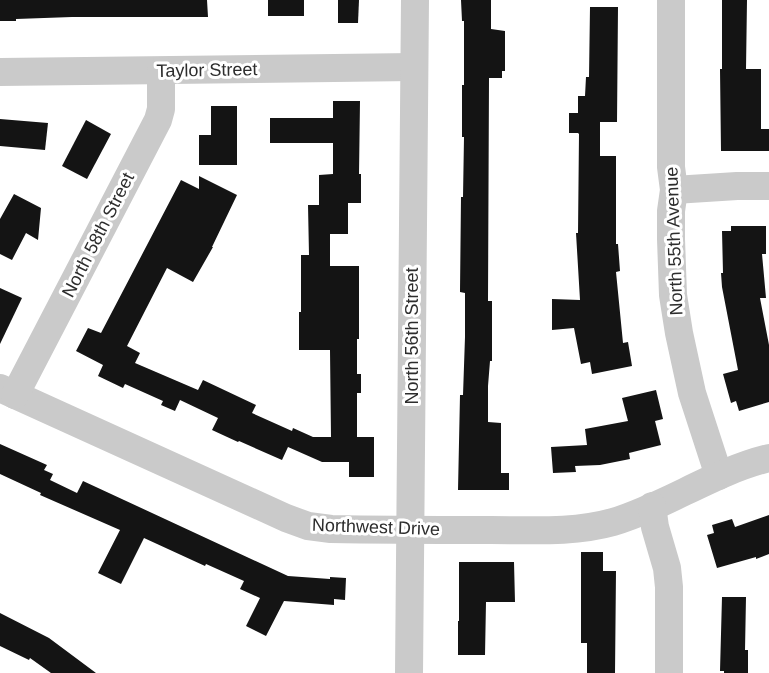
<svg xmlns="http://www.w3.org/2000/svg" width="769" height="673" font-family="Arial,sans-serif">
	<rect width="100%" height="100%" fill="#fff"/>
	<!-- building -->
	<g fill="#141414">
		<polygon points="0,0 207,0 208,17 72,17 16,19 16,21 0,21"/>
		<rect x="268" y="0" width="36" height="16"/>
		<polygon points="338,0 359,0 358,23 338,23"/>
		<polygon points="461,0 491,0 491,29 505,31 505,71 502,71 502,78 489,78 488,301 492,301 492,361 490,361 488,386 488,422 501,423 501,473 509,473 509,490 458,490 460,395 463,395 465,337 465,293 460,292 461,197 463,197 464,137 462,137 462,85 464,85 464,21 462,21"/>
		<polygon points="722,0 747,0 746,69 761,69 761,129 769,129 769,151 721,151 720,69 722,69"/>
		<polygon points="590,7 618,7 617,122 600,122 600,156 616,156 616,244 618,244 620,271 616,272 623,343 628,342 632,366 592,374 590,362 581,364 574,328 552,330 552,299 580,300 576,233 578,233 579,134 578,133 569,133 569,113 578,113 578,96 585,96 586,77 589,77"/>
		<polygon points="333,101 360,101 359,174 361,174 361,203 348,203 348,234 330,234 330,266 359,266 359,339 357,339 357,374 361,374 361,393 357,393 357,437 374,437 374,477 349,477 349,462 322,462 288,447 282,460 239,441 238,442 212,430 218,418 180,400 175,411 161,405 163,401 125,384 123,388 98,376 103,365 76,351 88,328 101,333 181,180 199,189 199,176 237,195 212,247 213,247 193,282 167,268 127,346 140,353 135,363 198,390 203,380 256,405 252,413 292,431 293,428 313,437 331,437 330,350 299,350 299,312 301,312 301,255 309,255 308,205 319,205 319,175 333,174 333,143 270,143 270,118 333,118"/>
		<polygon points="211,106 237,106 237,165 199,165 199,135 211,135"/>
		<polygon points="0,119 48,123 45,150 0,146"/>
		<polygon points="86,120 111,134 87,179 62,166"/>
		<polygon points="14,194 41,208 38,240 26,233 12,260 0,254 0,219"/>
		<polygon points="731,226 766,226 766,254 762,254 766,298 760,298 769,345 769,402 739,411 736,401 731,403 723,374 738,370 722,287 721,273 723,273 722,231 731,231"/>
		<polygon points="0,288 22,298 0,344"/>
		<polygon points="656,390 663,419 655,421 661,445 629,453 630,459 600,465 575,466 576,472 553,473 551,447 587,445 585,429 628,421 622,398"/>
		<polygon points="0,444 47,465 44,470 53,474 50,480 77,493 83,481 288,576 330,579 330,577 346,578 345,600 334,599 334,605 284,601 266,636 246,626 260,598 240,589 244,581 206,564 205,566 144,538 121,584 98,573 120,530 40,495 41,493 0,474"/>
		<polygon points="769,515 769,554 756,559 756,557 717,568 707,535 714,533 712,525 732,519 735,527"/>
		<polygon points="581,552 603,552 603,571 616,571 615,673 587,673 587,643 581,643"/>
		<polygon points="459,562 514,562 515,602 486,602 485,655 458,655 458,621 459,621"/>
		<polygon points="722,597 746,597 745,650 748,650 748,673 724,673 724,671 720,671"/>
		<polygon points="0,613 49,638 96,673 51,673 30,658 29,660 0,646"/>
	</g>
	<g fill="none" stroke-linecap="round" stroke-linejoin="round">
		<!-- minor -->
		<g stroke="#cacaca" stroke-width="28">
			<polyline points="671,0 671,167 674,190 671,211 671,239 673,295 679,333 692,393 719,476"/>
			<polyline points="0,72 414,67"/>
			<polyline points="674,190 737,186 769,186"/>
			<path d="M0,388L286,518L308,526L331,529C384,530 437,530 491,530C531,530 574,533 613,522C666,506 715,471 769,458"/>
			<polyline points="15,395 158,120 161,109 161,71"/>
			<polyline points="652,506 655,527 667,568 669,587 669,673"/>
			<polyline points="409,673 415,0"/>
		</g>
	</g>
	<g text-anchor="middle" dominant-baseline="central" stroke-width="6" stroke-linejoin="round" paint-order="stroke">
		<!-- street labels -->
		<g font-size="18" fill="#2d2d2d" stroke="#fff">
			<text transform="translate(207 70) rotate(-1)">Taylor Street</text>
			<text transform="translate(98 235) rotate(-63)">North 58th Street</text>
			<text transform="translate(674 241) rotate(-92)">North 55th Avenue</text>
			<text transform="translate(412 336) rotate(-90)">North 56th Street</text>
			<text transform="translate(376 527) rotate(2)">Northwest Drive</text>
		</g>
	</g>
</svg>
